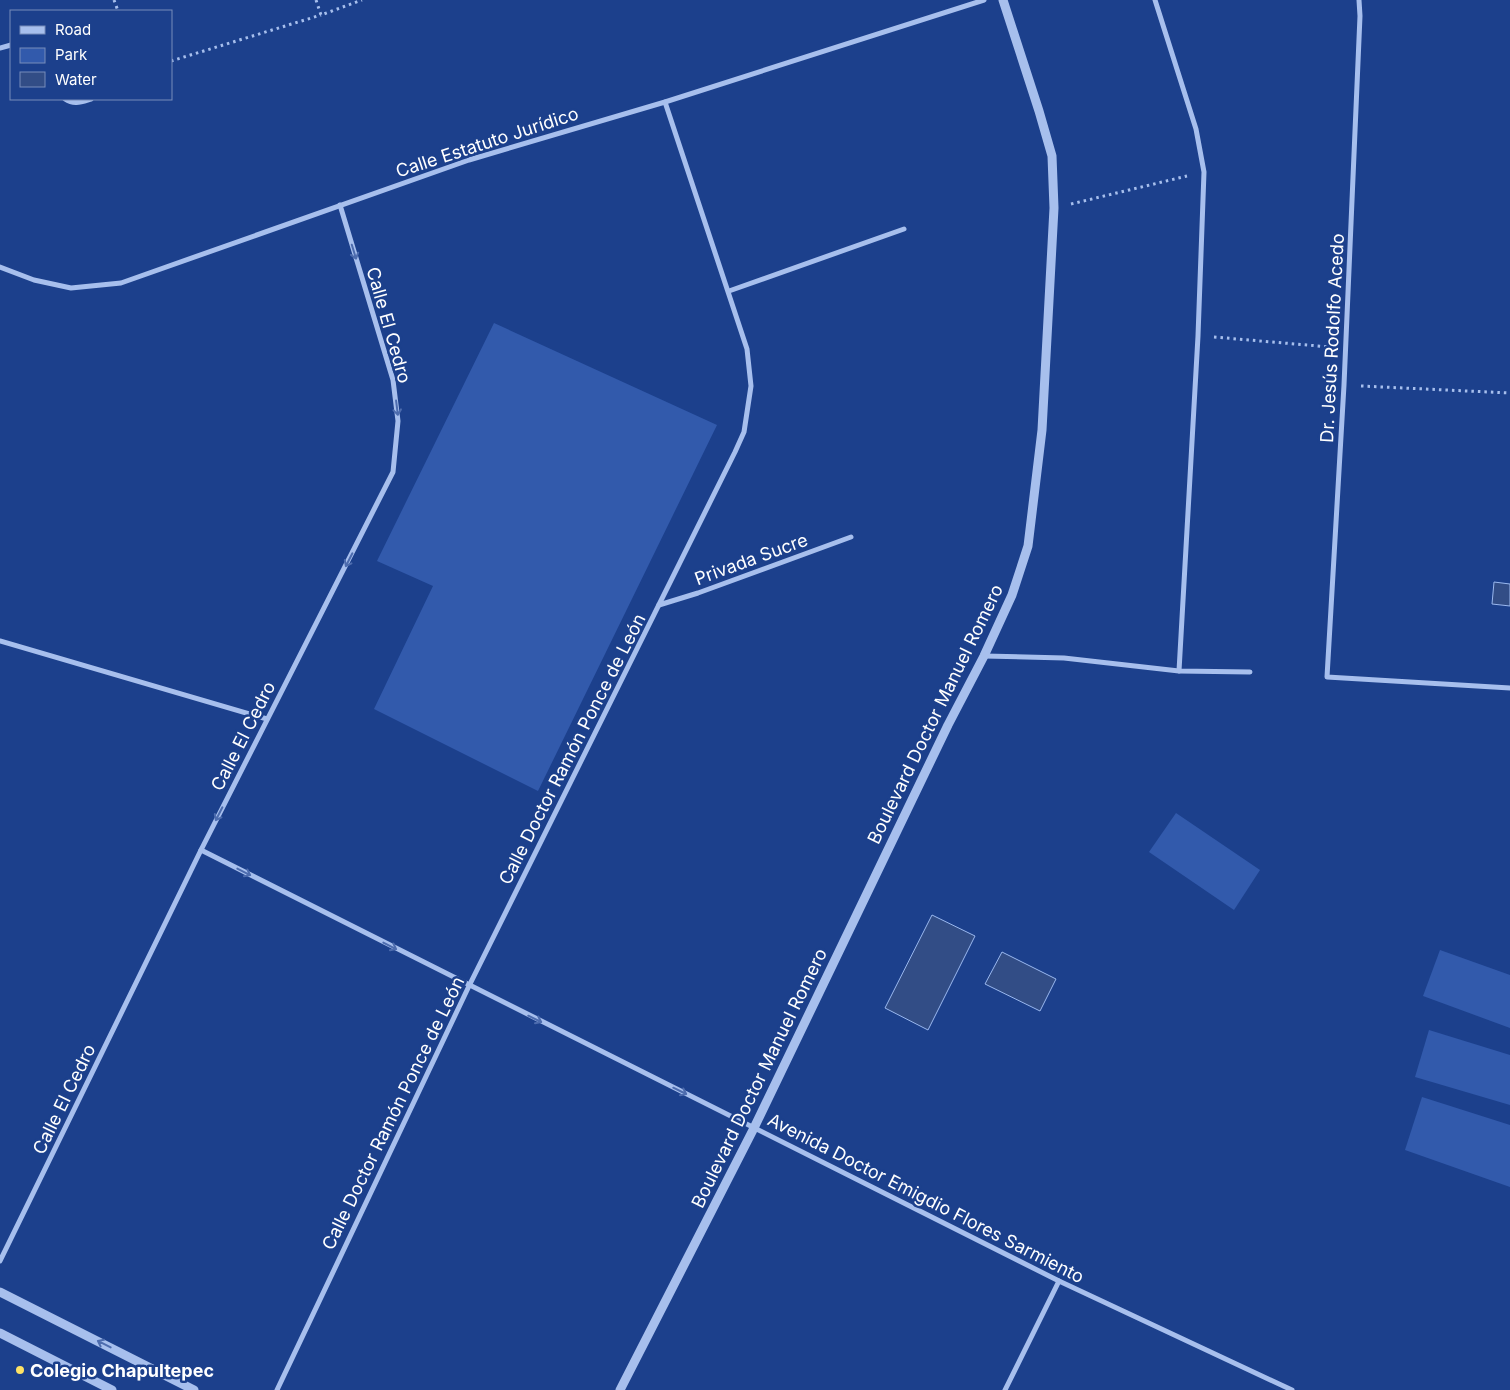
<svg xmlns="http://www.w3.org/2000/svg" width="1510" height="1390" font-family="Inter,sans-serif">
	<rect width="100%" height="100%" fill="#1c408c"/>
	<!-- green -->
	<g fill="#325aac">
		<polygon points="494,323 717,425 538,791 374,709 433,586 377,561"/>
		<polygon points="1176,813 1260,870 1234,910 1149,852"/>
		<polygon points="1440,950 1510,975 1510,1028 1423,996"/>
		<polygon points="1429,1030 1510,1055 1510,1105 1415,1077"/>
		<polygon points="1422,1097 1510,1125 1510,1187 1405,1150"/>
	</g>
	<!-- water -->
	<g fill="#324d86" stroke="#9ab8ef">
		<polygon points="1494,582 1510,584 1510,606 1492,604"/>
		<polygon points="932,915 975,936 928,1030 885,1008"/>
		<polygon points="1002,952 1056,979 1040,1011 985,984"/>
	</g>
	<g fill="none" stroke-linecap="round" stroke-linejoin="round">
		<!-- path -->
		<g stroke="#a7bfed" stroke-width="3" stroke-dasharray="2.5 4" stroke-linecap="butt">
			<polyline points="114,0 118,11"/>
			<polyline points="316,0 321,15 362,0"/>
			<polyline points="171,61 321,15"/>
			<polyline points="1071,204 1187,176"/>
			<polyline points="1214,337 1330,347"/>
			<polyline points="1361,386 1510,393"/>
		</g>
		<!-- minor -->
		<g stroke="#a7bfed" stroke-width="5">
			<polyline points="1155,0 1196,129 1204,172 1198,336 1179,671"/>
			<polyline points="1359,0 1360,16 1344,385 1327,677 1510,688"/>
			<polyline points="0,48 11,45"/>
			<path d="M65,99C74,105 81,102 91,99"/>
			<polyline points="0,267 34,280 71,288 121,283 469,160 665,102 984,0"/>
			<polyline points="729,291 904,229"/>
			<polyline points="659,605 698,593 851,537"/>
			<polyline points="0,641 267,719"/>
			<polyline points="984,656 1064,658 1179,671 1250,672"/>
			<polyline points="201,850 1059,1281 1292,1390"/>
			<polyline points="0,1261 201,850 393,472 398,421 393,380 340,205"/>
			<polyline points="277,1390 469,986 735,452 744,432 751,386 747,349 665,102"/>
			<polyline points="1005,1390 1059,1281"/>
		</g>
		<!-- tertiary -->
		<g stroke="#a7bfed" stroke-width="9">
			<polyline points="0,1292 194,1390"/>
			<polyline points="0,1333 112,1390"/>
			<polyline points="620,1390 754,1128 948,725 984,656 1012,595 1028,546 1042,430 1054,208 1052,156 1039,111 1003,0"/>
		</g>
	</g>
	<!-- one-way arrows -->
	<defs><path id="oneway-shaft" d="M-6 0H5M1.5-3L5.5 0L1.5 3" fill="none" stroke-width="1.6" stroke-linecap="round" stroke-linejoin="round" transform="scale(1.25)"/></defs>
	<g stroke="#4d6cae">
		<use href="#oneway-shaft" transform="translate(354 252) rotate(73)"/>
		<use href="#oneway-shaft" transform="translate(397 408) rotate(83)"/>
		<use href="#oneway-shaft" transform="translate(349 560) rotate(117)"/>
		<use href="#oneway-shaft" transform="translate(219 814) rotate(117)"/>
		<use href="#oneway-shaft" transform="translate(244 872) rotate(27)"/>
		<use href="#oneway-shaft" transform="translate(390 946) rotate(27)"/>
		<use href="#oneway-shaft" transform="translate(535 1019) rotate(26)"/>
		<use href="#oneway-shaft" transform="translate(680 1091) rotate(26)"/>
		<use href="#oneway-shaft" transform="translate(104 1344) rotate(-153)"/>
	</g>
	<!-- markers -->
	<circle fill="#fee365" stroke="#1c408c" stroke-width="2" cx="20" cy="1370" r="5"/>
	<g text-anchor="middle" dominant-baseline="central" stroke-width="5" stroke-linejoin="round" paint-order="stroke">
		<!-- street labels -->
		<g font-size="18" fill="#fff" stroke="#1c408c">
			<text transform="translate(487 142) rotate(-18)">Calle Estatuto Jurídico</text>
			<text transform="translate(389 325) rotate(74)">Calle El Cedro</text>
			<text transform="translate(1332 338) rotate(-87)">Dr. Jesús Rodolfo Acedo</text>
			<text transform="translate(751 559) rotate(-20)">Privada Sucre</text>
			<text transform="translate(935 714) rotate(-64)">Boulevard Doctor Manuel Romero</text>
			<text transform="translate(243 736) rotate(-63)">Calle El Cedro</text>
			<text transform="translate(572 749) rotate(-63)">Calle Doctor Ramón Ponce de León</text>
			<text transform="translate(759 1078) rotate(-64)">Boulevard Doctor Manuel Romero</text>
			<text transform="translate(64 1099) rotate(-64)">Calle El Cedro</text>
			<text transform="translate(393 1113) rotate(-64)">Calle Doctor Ramón Ponce de León</text>
			<text transform="translate(926 1198) rotate(27)">Avenida Doctor Emigdio Flores Sarmiento</text>
		</g>
		<!-- poi labels -->
		<g font-size="18" font-weight="bold" fill="#fff" stroke="#1c408c" text-anchor="start">
			<text x="30" y="1370">Colegio Chapultepec</text>
		</g>
	</g>
	<!-- legend -->
	<rect x="10" y="10" width="162" height="90" fill="#1c408c" stroke="#778cba"/>
	<rect x="20" y="26" width="25" height="8" fill="#a7bfed" stroke="#778cba"/>
	<text x="55" y="35" font-size="15" fill="#ffffff">Road</text>
	<rect x="20" y="48" width="25" height="15" fill="#325aac" stroke="#778cba"/>
	<text x="55" y="60" font-size="15" fill="#ffffff">Park</text>
	<rect x="20" y="72" width="25" height="15" fill="#324d86" stroke="#778cba"/>
	<text x="55" y="85" font-size="15" fill="#ffffff">Water</text>
</svg>
